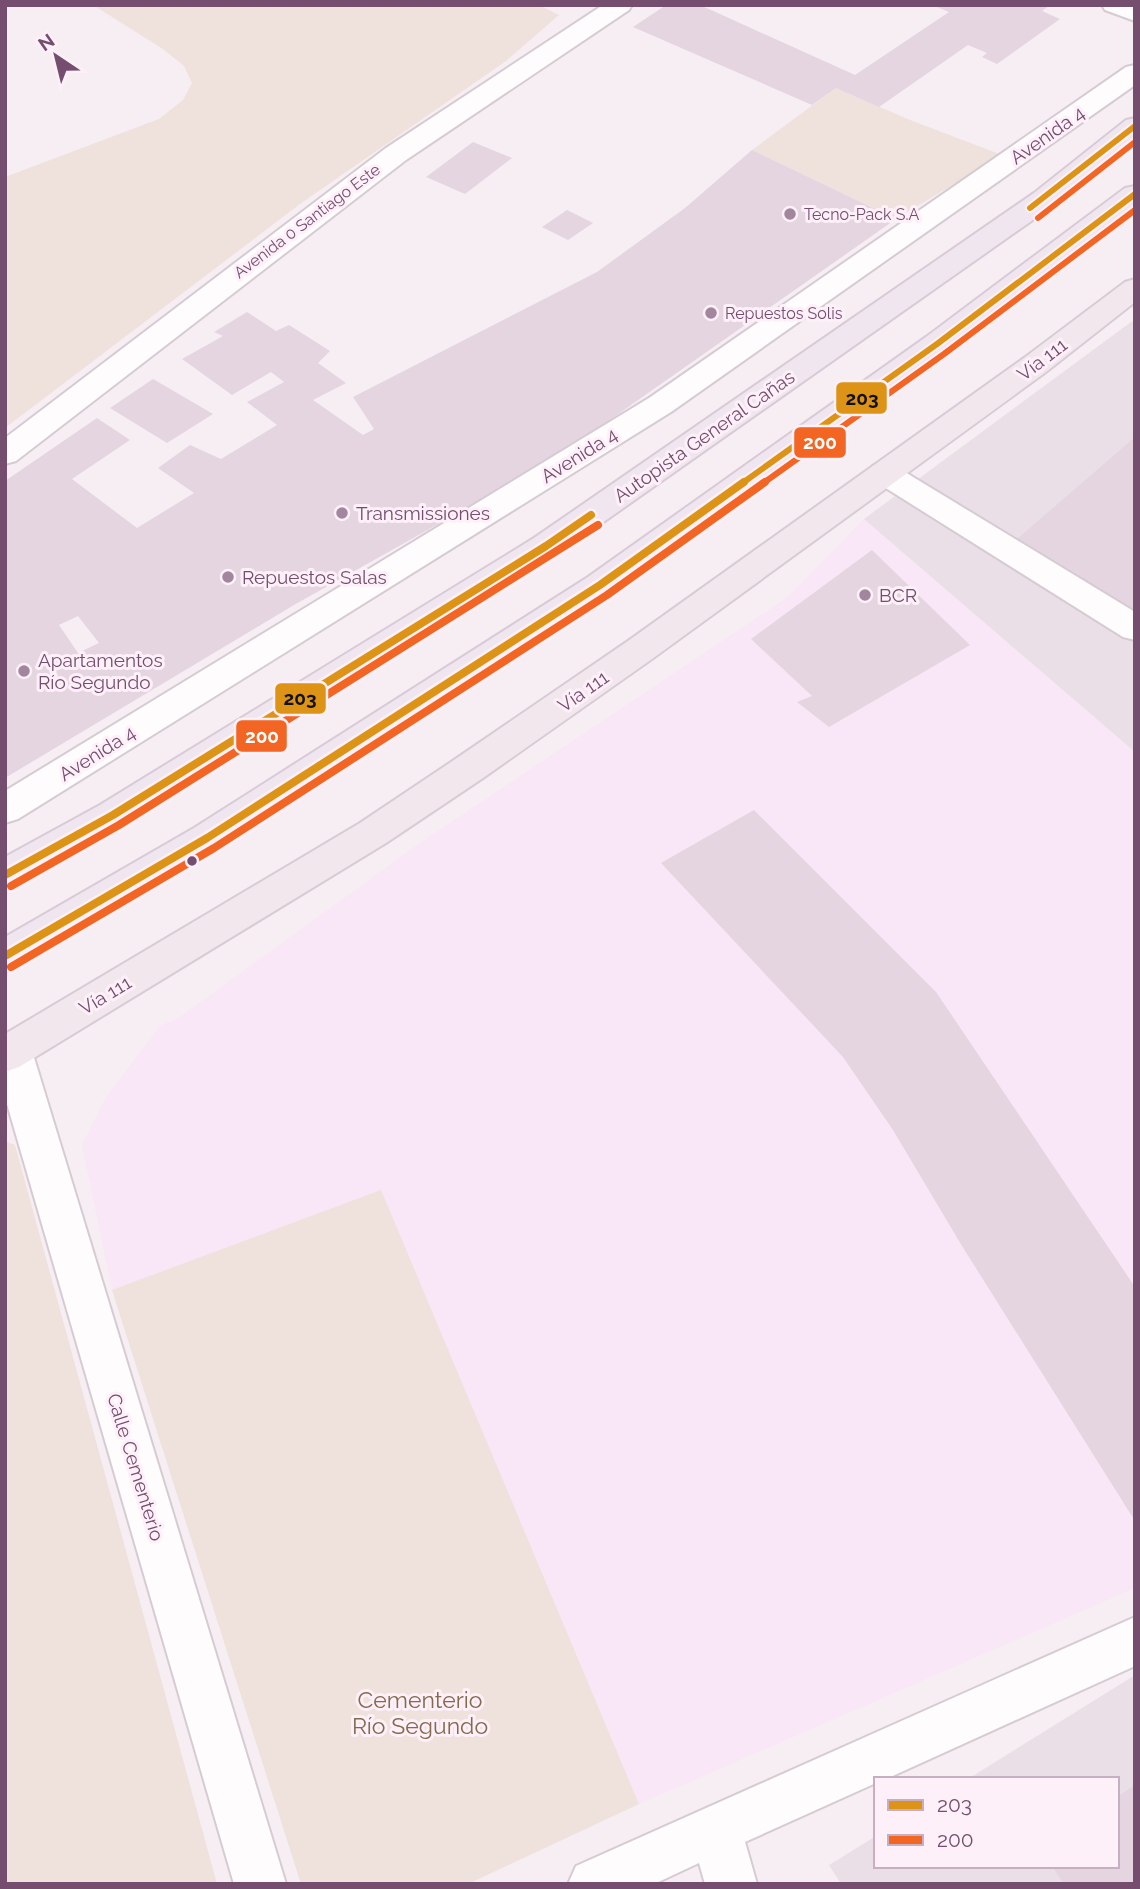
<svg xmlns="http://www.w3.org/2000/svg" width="1140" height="1889" font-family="Raleway,sans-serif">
	<rect width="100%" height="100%" fill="#f7eef3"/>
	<!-- commercial -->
	<polygon fill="#f9e6f6" points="864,519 1135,752 1135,1588 639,1804 381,1191 112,1290 82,1145 106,1097 161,1025 177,1019 420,843 788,597"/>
	<!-- industrial -->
	<g fill="#eadfe6">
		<polygon points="1135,319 1135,752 864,519"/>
		<polygon points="1135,1675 1135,1884 841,1884 829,1865 876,1836 876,1866 1117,1866 1117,1779 968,1779"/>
	</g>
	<!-- green -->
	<g fill="#efe1dc">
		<polygon points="93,5 539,5 559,15 506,61 300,204 5,428 5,177 159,119 183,100 192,83 184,66 163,49"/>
		<polygon points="836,88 910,120 1002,155 896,219 752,150"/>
		<polygon points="5,1141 15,1145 217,1884 5,1884"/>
		<polygon points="381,1190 639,1804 468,1884 301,1884 112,1290"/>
	</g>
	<!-- building -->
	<g fill="#e4d5e0" fill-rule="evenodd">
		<polygon points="666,5 700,5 855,75 949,12 932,5 1050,5 1042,11 1060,19 997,64 982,57 987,53 968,45 879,107 836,88 812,105 633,27"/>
		<polygon points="473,142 512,158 465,194 426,177"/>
		<path d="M752,150L896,219L554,459L294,605L5,778V481L97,418L130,440L72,479L137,528L194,493L158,468L190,445L221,459L277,425L247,402L284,382L271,372L232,395L182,359L223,336L214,332L247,312L276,331L289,325L330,351L318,363L346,383L313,400L363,435L374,429L353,397L597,272L685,208ZM78,616L99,643L78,653L59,625Z"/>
		<polygon points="567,210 593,223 568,240 542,227"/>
		<polygon points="153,379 213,414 167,443 110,408"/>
		<polygon points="1135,437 1135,623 1008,547"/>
		<polygon points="872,550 970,645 829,727 797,702 812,696 751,639"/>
		<polygon points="754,810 936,992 1135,1287 1135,1521 962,1246 893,1130 843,1057 661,863"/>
		<polygon points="1135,1785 1135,1884 1064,1884 1052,1866 1117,1866 1117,1797"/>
	</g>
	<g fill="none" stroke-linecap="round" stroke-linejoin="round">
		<defs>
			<g id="minor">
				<polygon points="603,5 632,5 629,10 406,160 16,461 5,464 5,438 386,148"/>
				<polygon points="1102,5 1135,5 1135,21 1105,10"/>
				<polygon points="1135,65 1135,85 671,412 18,819 5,823 5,791 649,398 1126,67"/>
				<polygon points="884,462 895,466 1135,612 1135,640 1123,637 873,480 868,473 873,466"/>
				<polygon points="12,1034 26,1039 32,1051 286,1884 234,1884 5,1097 5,1037"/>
				<polygon points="1135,1617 1135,1666 886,1779 876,1779 876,1783 745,1842 757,1884 705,1884 699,1863 654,1884 568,1884 576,1866"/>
			</g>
			<polygon id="major" points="1135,279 1135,302 1046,372 652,659 483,778 386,843 19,1067 5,1072 5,1034 360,823 457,758 628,641 1024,358 1125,282"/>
			<g id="highway">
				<polygon points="1135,118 1135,140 1054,205 558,554 126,825 18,885 5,890 5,857 100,805 534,538 1034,193 1126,120"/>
				<polygon points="1135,186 1135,208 948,351 612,593 220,848 19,967 5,972 5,937 194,828 588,577 926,337 1125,188"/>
			</g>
		</defs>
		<!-- minor casing -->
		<use href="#minor" stroke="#d6cbd3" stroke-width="4"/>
		<!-- major casing -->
		<use href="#major" stroke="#d8cbd6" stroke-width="4"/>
		<!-- highway casing -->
		<use href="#highway" stroke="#d8cbd6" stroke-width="4"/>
		<!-- minor -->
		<use href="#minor" fill="#fefcfd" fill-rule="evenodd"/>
		<!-- major -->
		<use href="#major" fill="#f2e7ed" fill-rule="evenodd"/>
		<!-- highway -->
		<use href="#highway" fill="#f0e6f0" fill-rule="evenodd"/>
		<defs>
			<g id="bus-1-far1">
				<polyline points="1030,208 1135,126"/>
				<polyline points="741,484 937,344 1135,194"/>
			</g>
			<g id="bus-1">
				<polyline points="5,875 113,815 546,546 591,515"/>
				<polyline points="5,956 207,838 600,585 744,482"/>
			</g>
			<g id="bus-2-far1">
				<polyline points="1038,218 1135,142"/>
				<polyline points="762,484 944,354 1135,210"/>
			</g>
			<g id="bus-2">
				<polyline points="11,886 119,825 598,525"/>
				<polyline points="11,967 214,848 607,595 765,482"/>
			</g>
		</defs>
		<!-- bus-1-far1 casing -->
		<use href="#bus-1-far1" stroke="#fef0f8" stroke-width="10"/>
		<!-- bus-1 casing -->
		<use href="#bus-1" stroke="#fef0f8" stroke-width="13"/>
		<!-- bus-2-far1 casing -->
		<use href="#bus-2-far1" stroke="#fef0f8" stroke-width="10"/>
		<!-- bus-2 casing -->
		<use href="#bus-2" stroke="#fef0f8" stroke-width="13"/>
		<!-- bus-1-far1 -->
		<use href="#bus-1-far1" stroke="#dd9416" stroke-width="6"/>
		<!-- bus-1 -->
		<use href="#bus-1" stroke="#dd9416" stroke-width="8"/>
		<!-- bus-2-far1 -->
		<use href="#bus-2-far1" stroke="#f26522" stroke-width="6"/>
		<!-- bus-2 -->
		<use href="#bus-2" stroke="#f26522" stroke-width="8"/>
	</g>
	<!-- markers -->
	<g fill="#a2869d" stroke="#fef0f8" stroke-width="2.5">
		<circle cx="790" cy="214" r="7"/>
		<circle cx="711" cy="313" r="7"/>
		<circle cx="342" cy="513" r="7"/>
		<circle cx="228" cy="577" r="7"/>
		<circle cx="865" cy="595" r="7"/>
		<circle cx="24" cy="671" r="7"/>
	</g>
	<circle fill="#754e6f" stroke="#fef0f8" stroke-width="2.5" cx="192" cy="861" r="6"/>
	<g text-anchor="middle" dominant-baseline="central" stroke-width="6" stroke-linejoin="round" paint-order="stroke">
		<!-- far-poi labels -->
		<g font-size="16" fill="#754e6f" stroke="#fef0f8" text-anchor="start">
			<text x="804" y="214">Tecno-Pack S.A</text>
			<text x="725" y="313">Repuestos Solis</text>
		</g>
		<!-- far-street labels -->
		<g font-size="16" fill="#754e6f" stroke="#fef0f8">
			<text transform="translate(307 221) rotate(-37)">Avenida 0 Santiago Este</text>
		</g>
		<!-- street labels -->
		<g font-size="19" fill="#754e6f" stroke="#fef0f8">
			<text transform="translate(1047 135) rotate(-35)">Avenida 4</text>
			<text transform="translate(1042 359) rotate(-37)">Vía 111</text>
			<text transform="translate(704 436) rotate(-35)">Autopista General Cañas</text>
			<text transform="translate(579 455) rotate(-32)">Avenida 4</text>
			<text transform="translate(583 691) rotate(-35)">Vía 111</text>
			<text transform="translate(97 753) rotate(-32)">Avenida 4</text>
			<text transform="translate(105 995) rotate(-31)">Vía 111</text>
			<text transform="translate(136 1467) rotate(73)">Calle Cementerio</text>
		</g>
		<!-- poi labels -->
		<g font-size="19" fill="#754e6f" stroke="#fef0f8" text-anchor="start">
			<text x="356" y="513">Transmissiones</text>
			<text x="242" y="577">Repuestos Salas</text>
			<text x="879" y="595">BCR</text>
			<text x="38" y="660">Apartamentos<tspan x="38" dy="22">Río Segundo</tspan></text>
		</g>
		<!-- near-park labels -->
		<g font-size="23" fill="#856a4d" stroke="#fef0f8">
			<text x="420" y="1699">Cementerio<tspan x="420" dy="26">Río Segundo</tspan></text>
		</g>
	</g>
	<g stroke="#fef0f8" stroke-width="2.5">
		<rect x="835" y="381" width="53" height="34" rx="7" fill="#dd9416"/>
		<rect x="793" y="426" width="54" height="33" rx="7" fill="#f26522"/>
		<rect x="274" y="682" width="53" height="33" rx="7" fill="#dd9416"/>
		<rect x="235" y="719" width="53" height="34" rx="7" fill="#f26522"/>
	</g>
	<g font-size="19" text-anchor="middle" font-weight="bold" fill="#fff">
		<text x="820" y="449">200</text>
		<text x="262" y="743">200</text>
	</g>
	<g font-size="19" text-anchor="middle" font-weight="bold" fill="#111">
		<text x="862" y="405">203</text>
		<text x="300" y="705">203</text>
	</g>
	<!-- border -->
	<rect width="1140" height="1889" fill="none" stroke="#754e6f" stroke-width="14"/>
	<!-- legend -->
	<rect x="874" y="1777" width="245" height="91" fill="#fef0f8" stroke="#c7afc1" stroke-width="2"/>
	<rect x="888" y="1800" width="35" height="10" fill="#dd9416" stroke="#c7afc1" stroke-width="2"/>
	<text x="937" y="1812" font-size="21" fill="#754e6f">203</text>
	<rect x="888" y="1835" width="35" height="10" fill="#f26522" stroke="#c7afc1" stroke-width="2"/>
	<text x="937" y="1847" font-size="21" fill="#754e6f">200</text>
	<!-- north arrow -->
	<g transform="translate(56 56) rotate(325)" stroke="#fef0f8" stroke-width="5" paint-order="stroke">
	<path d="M0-5L12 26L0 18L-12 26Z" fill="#754e6f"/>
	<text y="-10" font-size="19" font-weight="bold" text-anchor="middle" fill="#754e6f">N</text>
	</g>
</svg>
